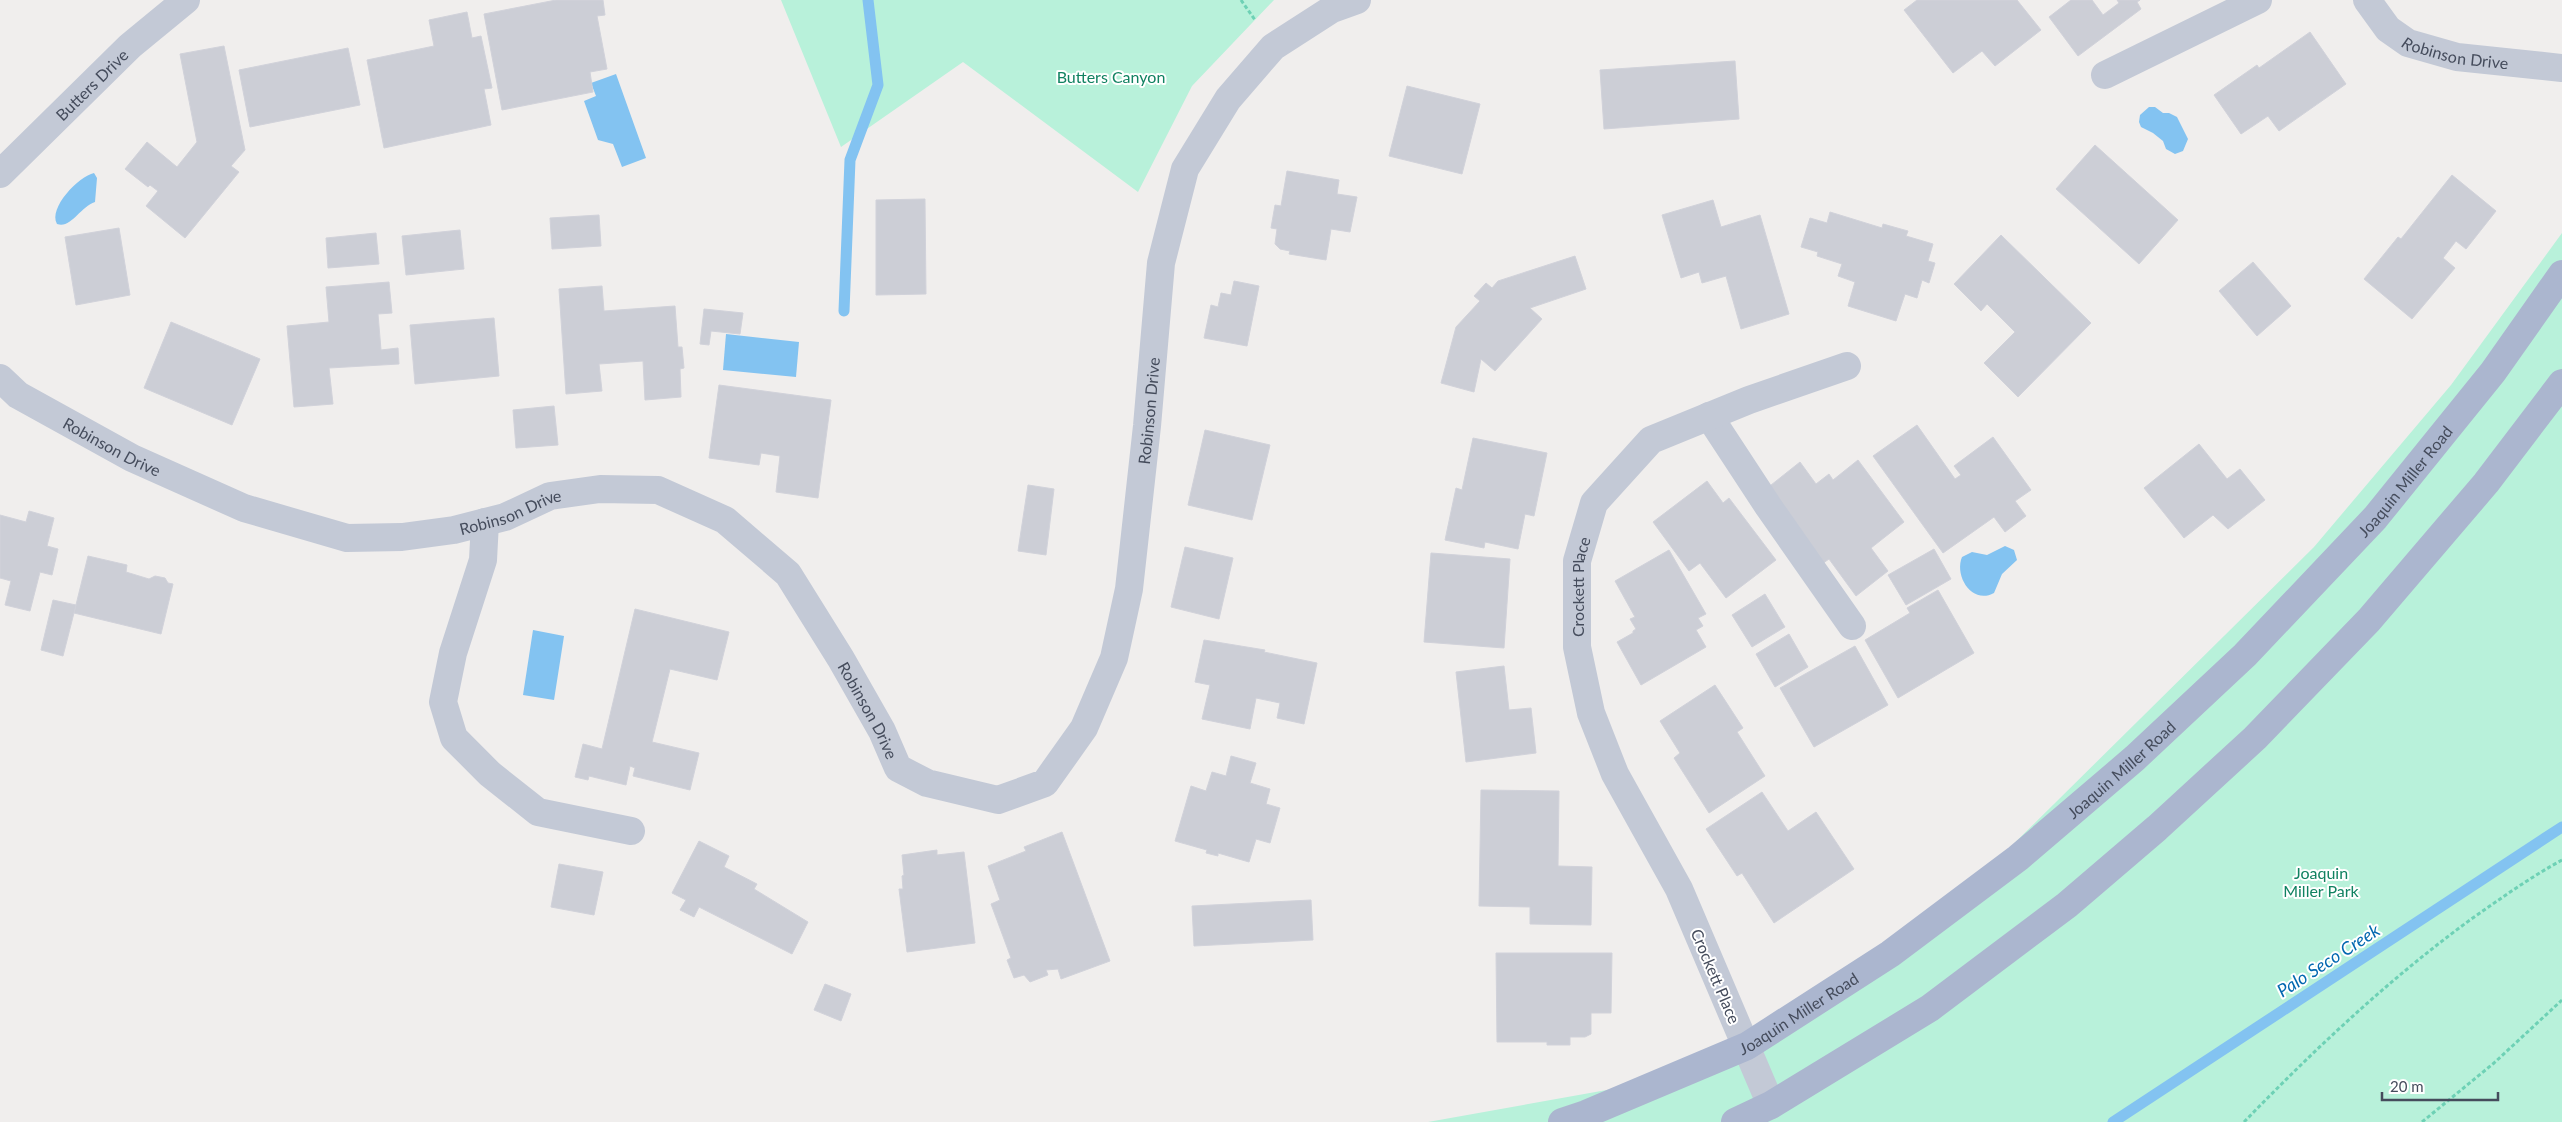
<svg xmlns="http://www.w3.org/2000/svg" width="2562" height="1122" font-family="Lato,sans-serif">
	<rect width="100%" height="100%" fill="#f0eeed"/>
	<!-- green -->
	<g fill="#b8f1da">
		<polygon points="781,0 1274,0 1192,86 1138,192 963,62 841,147"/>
		<polygon points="2562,233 2562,1122 1428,1122 1629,1086 1818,998 1968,889 2314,547 2451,385"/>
	</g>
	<!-- water -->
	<g fill="#83c3f1">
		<polygon points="616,74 646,158 622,167 613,144 598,140 584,101 596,96 591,83"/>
		<polygon points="2149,107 2155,107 2163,113 2169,113 2177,117 2188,139 2183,151 2175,154 2166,149 2163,141 2153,133 2141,127 2139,122 2140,115"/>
		<path d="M94,173L97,178L95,202C80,207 71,229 57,224C48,208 79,176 94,173Z"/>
		<polygon points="726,334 799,342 796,377 723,370"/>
		<path d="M2005,546L2014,550L2017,560L2002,574L1994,593C1972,605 1954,576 1962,557L1972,552L1987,555Z"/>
		<polygon points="533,630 564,636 554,700 523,695"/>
	</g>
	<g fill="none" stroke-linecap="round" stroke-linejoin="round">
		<!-- stream -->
		<g stroke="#83c3f1" stroke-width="11">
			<polyline points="844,311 850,160 878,85 868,0"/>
			<polyline points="2113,1122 2562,827"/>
		</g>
	</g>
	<!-- building -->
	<g fill="#ccced6" stroke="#d1d2da">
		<polygon points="556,0 603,0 605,15 597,16 607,69 590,72 593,92 502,110 484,14"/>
		<polygon points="1917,0 2017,0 2041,30 1995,66 1982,51 1953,73 1904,10"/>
		<polygon points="2071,0 2092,0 2103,15 2119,3 2117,0 2140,0 2137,2 2141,9 2078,56 2049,17"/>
		<polygon points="467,12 472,38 481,36 492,88 484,89 491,125 384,148 367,60 434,46 429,20"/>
		<polygon points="2310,32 2346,84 2279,131 2268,116 2241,134 2214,95 2257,65 2259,68"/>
		<polygon points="224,46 245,150 231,166 239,172 185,238 146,206 158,191 150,185 148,187 125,169 147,142 177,167 197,142 180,54"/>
		<polygon points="348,48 360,105 250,127 239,70"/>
		<polygon points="1735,61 1739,119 1604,129 1600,70"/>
		<polygon points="1407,86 1480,104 1462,174 1389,156"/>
		<polygon points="2095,145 2178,220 2139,264 2056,189"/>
		<polygon points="1287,171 1339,180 1337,194 1357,197 1350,232 1331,229 1326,260 1289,254 1290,251 1280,249 1275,244 1277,229 1271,228 1275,205 1281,206"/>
		<polygon points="2452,175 2496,211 2466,249 2456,241 2443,258 2455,268 2412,319 2364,279 2398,237 2401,239"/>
		<polygon points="925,199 926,294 876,295 876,200"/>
		<polygon points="1713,200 1721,227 1760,215 1789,314 1741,329 1726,276 1702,283 1699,272 1681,278 1662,215"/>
		<polygon points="1830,212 1882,228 1883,224 1908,231 1906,236 1933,244 1928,261 1935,263 1929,283 1922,280 1917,298 1905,294 1896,321 1848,306 1855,282 1838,276 1842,264 1817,256 1818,252 1801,247 1810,218 1827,223"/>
		<polygon points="599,215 601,246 552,249 550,218"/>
		<polygon points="119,228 130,295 76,305 65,237"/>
		<polygon points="460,230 464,269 406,275 402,236"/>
		<polygon points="376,233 379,264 328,268 326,238"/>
		<polygon points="2001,235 2091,323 2018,397 1984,363 2015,332 1987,304 1981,311 1954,284"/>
		<polygon points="1575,256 1586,289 1530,308 1542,319 1495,371 1481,359 1474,392 1441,383 1456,327 1480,301 1474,296 1486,283 1492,288 1498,281"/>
		<polygon points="2253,262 2291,306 2257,336 2219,291"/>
		<polygon points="1234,281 1259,286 1247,346 1204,338 1211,305 1218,307 1221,293 1231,295"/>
		<polygon points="389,282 392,313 378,314 381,350 398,348 399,364 329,368 333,404 294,407 287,326 329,322 326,287"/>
		<polygon points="602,286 604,311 675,306 678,347 682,347 684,368 680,369 681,397 645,400 643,361 599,364 602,391 566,394 559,289"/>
		<polygon points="704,309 743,313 740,334 711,331 709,345 700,344"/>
		<polygon points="494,318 499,376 415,384 410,325"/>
		<polygon points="171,322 260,359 232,425 144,388"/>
		<polygon points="719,385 831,400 818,498 776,492 780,456 761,453 759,465 709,458"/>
		<polygon points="554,406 558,445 516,448 513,410"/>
		<polygon points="1917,425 1955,479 1961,475 1954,466 1993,437 2031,490 2015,501 2026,516 2005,532 1994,517 1943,553 1873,456"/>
		<polygon points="1205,430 1270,445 1252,520 1188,505"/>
		<polygon points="1473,438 1547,453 1534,516 1525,514 1518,549 1485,542 1484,548 1445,540 1456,488 1462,490"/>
		<polygon points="2199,444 2227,479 2240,469 2265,500 2228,529 2213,515 2184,538 2144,488"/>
		<polygon points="1858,460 1904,522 1871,548 1888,571 1856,596 1829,559 1822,564 1766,489 1800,462 1816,484 1829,474 1833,480"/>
		<polygon points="1707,481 1723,503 1729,498 1776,560 1726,598 1700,563 1689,571 1653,522"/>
		<polygon points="1028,485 1054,489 1046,555 1018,551"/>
		<polygon points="29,511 54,518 47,546 58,549 52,575 40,572 30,611 5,605 11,581 0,578 0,515 26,522"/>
		<polygon points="1185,547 1233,558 1219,619 1171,607"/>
		<polygon points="1934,549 1951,579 1906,605 1888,575"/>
		<polygon points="1669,550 1706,614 1698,618 1703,626 1696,630 1706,647 1641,685 1617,642 1633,633 1633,631 1636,629 1630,619 1635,617 1615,581"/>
		<polygon points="1431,553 1510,559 1504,648 1424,642"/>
		<polygon points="88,556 127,565 126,572 149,579 155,576 165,578 168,583 173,584 161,634 74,613"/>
		<polygon points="1938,590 1974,653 1898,698 1865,640 1910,613 1907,608"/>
		<polygon points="1765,594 1785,627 1752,647 1732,615"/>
		<polygon points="53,600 76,605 63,656 41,650"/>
		<polygon points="635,609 729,632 717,680 670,669 652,742 699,753 690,790 633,776 635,768 630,766 626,785 589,776 588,780 575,777 583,744 602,749"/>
		<polygon points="1789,634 1808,667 1775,687 1756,654"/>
		<polygon points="1204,640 1265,650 1264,652 1317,663 1304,724 1277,718 1280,703 1256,698 1250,729 1202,719 1210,685 1195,682"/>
		<polygon points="1855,646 1888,705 1814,747 1780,688"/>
		<polygon points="1504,666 1509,710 1531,708 1536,753 1466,762 1456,672"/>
		<polygon points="1715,685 1743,728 1737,732 1765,776 1709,813 1674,758 1680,753 1660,721"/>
		<polygon points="1231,756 1256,763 1250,783 1270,789 1266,804 1280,808 1270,843 1256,839 1249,862 1218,853 1218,856 1206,853 1207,850 1175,841 1191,786 1206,791 1212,772 1226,776"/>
		<polygon points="1481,790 1559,791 1558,866 1592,867 1591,925 1530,924 1530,907 1479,906"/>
		<polygon points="1762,792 1788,831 1816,812 1854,869 1774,923 1742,873 1737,876 1706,829"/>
		<polygon points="1062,832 1110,961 1061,979 1058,969 1046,970 1048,975 1030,982 1024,975 1014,978 1007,960 1011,958 991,904 1000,900 988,866 1026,851 1024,847"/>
		<polygon points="699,841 729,856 724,867 757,884 754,889 808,922 792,954 699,907 694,917 680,910 686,900 672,893"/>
		<polygon points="937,850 937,855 964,852 975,943 907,952 899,889 903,889 902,876 904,875 902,855"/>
		<polygon points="559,864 603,872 594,915 551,907"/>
		<polygon points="1311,900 1313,940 1194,946 1192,906"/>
		<polygon points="1496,953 1612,953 1611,1013 1591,1013 1591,1034 1585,1037 1570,1037 1570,1045 1547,1045 1547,1042 1497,1042"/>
		<polygon points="825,984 851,994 841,1021 814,1010"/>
	</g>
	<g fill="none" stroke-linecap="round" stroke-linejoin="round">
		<!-- path -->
		<g stroke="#6ed1b5" stroke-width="3" stroke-dasharray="4 2.5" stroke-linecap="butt">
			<polyline points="1241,0 1255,20"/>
			<path d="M2244,1122C2315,1049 2388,980 2470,920C2500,899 2529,878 2562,860"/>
			<polyline points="2422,1122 2494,1063 2562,1000"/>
		</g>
		<!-- minor -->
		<g stroke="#c3c9d6" stroke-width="28">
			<path id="s1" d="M2367,0L2388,29L2408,43L2457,57L2562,68"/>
			<polyline points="2105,75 2258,0"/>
			<path id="s2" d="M0,174L130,46L186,0"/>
			<path id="s3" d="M0,378L18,395L132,458L244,508L347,538L402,537L454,530L505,517L550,496L600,489L658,490L725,520L788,574L841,659L882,731L898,768L927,783L998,800L1045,783L1084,728L1114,658L1129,589L1147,426L1161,263L1185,169L1228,99L1273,47L1332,9L1357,0"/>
			<polyline points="1709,416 1768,506 1852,626"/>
			<polyline points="485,522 483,560 453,653 443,702 454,738 490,774 538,812 631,831"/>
			<path id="s4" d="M1771,1105L1679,889L1615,774L1591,713L1577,647V561L1594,503L1651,440L1749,400L1847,366"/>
		</g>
		<!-- major -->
		<g stroke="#abb6cf" stroke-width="28">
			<path id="s5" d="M1562,1122L1586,1114L1747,1046L1890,954L2018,858L2135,758L2245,655L2375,518L2493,372L2562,274"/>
			<polyline points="1735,1122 1771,1105 1930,1008 2067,905 2157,828 2255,738 2369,620 2486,483 2562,383"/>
		</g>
	</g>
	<g text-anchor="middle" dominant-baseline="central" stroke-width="4" stroke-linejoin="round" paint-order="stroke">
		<!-- street labels -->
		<g font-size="16" fill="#454c5c" stroke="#fff">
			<text stroke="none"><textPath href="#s1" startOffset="109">Robinson Drive</textPath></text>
			<text stroke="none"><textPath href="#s2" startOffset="128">Butters Drive</textPath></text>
			<text stroke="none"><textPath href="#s3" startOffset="1632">Robinson Drive</textPath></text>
			<text stroke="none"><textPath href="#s3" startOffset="132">Robinson Drive</textPath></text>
			<text stroke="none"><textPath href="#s5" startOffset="1071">Joaquin Miller Road</textPath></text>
			<text stroke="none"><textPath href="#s3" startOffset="552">Robinson Drive</textPath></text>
			<text stroke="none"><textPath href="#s4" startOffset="560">Crockett Place</textPath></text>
			<text stroke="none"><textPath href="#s3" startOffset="1018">Robinson Drive</textPath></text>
			<text stroke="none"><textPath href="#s5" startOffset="666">Joaquin Miller Road</textPath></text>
			<text transform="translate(1716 976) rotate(67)">Crockett Place</text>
			<text stroke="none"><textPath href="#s5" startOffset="261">Joaquin Miller Road</textPath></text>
		</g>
		<!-- park labels -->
		<g font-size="16" fill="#118261" stroke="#fff">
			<text x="1111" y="76">Butters Canyon</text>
			<text x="2321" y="872">Joaquin<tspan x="2321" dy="18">Miller Park</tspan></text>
		</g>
		<!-- water labels -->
		<g font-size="18" font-style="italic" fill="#0368b0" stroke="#fff">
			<text transform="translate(2328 960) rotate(-33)">Palo Seco Creek</text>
		</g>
	</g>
	<!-- scale -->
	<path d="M2382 1092v8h116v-8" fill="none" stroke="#454c5c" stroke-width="2.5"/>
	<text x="2390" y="1092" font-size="15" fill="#454c5c" stroke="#ffffff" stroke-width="4" paint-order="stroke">20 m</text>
</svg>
